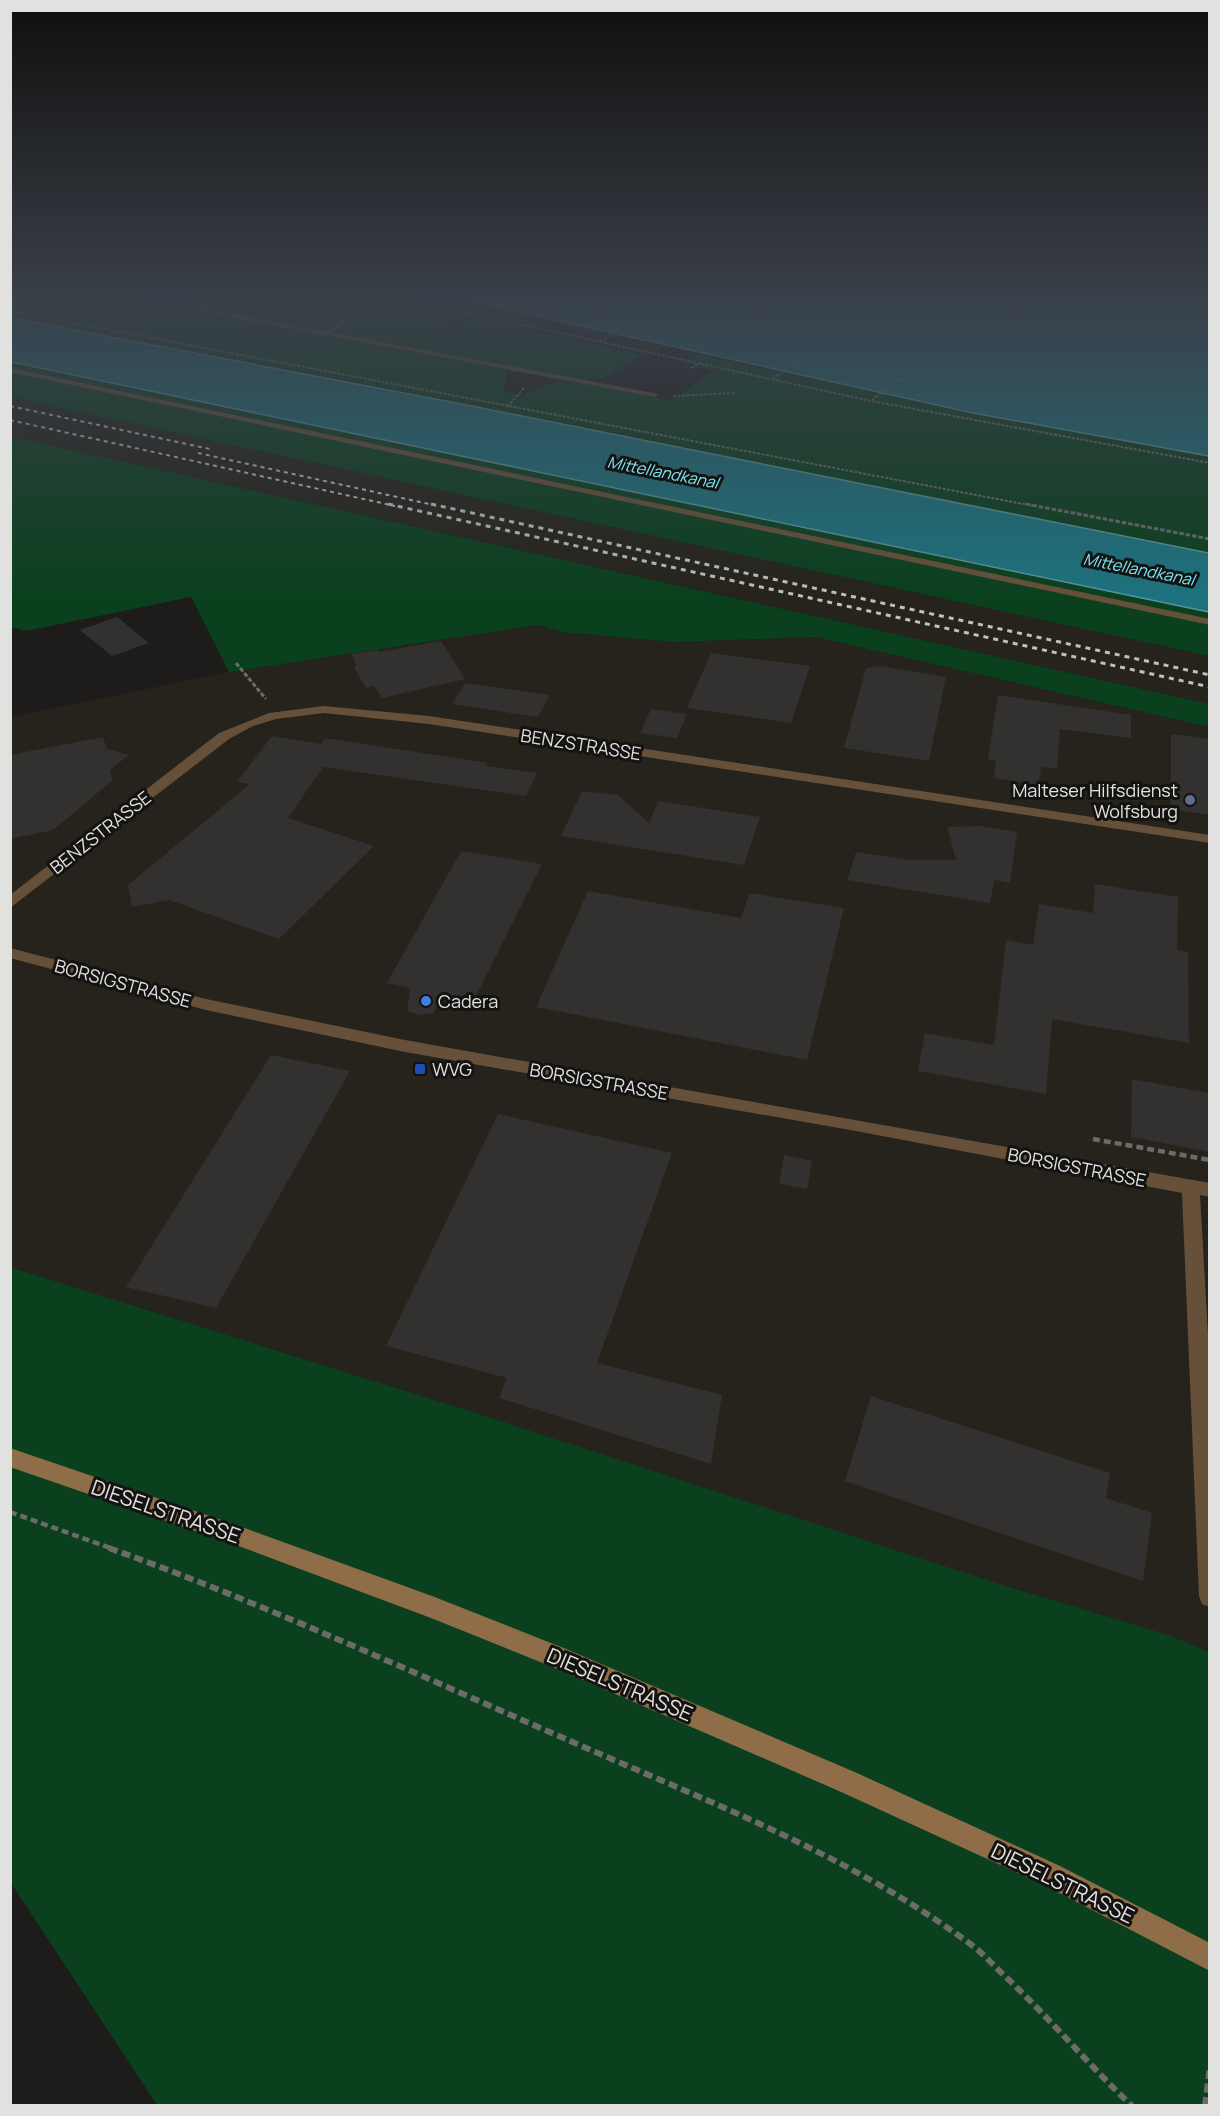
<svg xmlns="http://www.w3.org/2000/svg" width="1220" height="2116" font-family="Manrope,sans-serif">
	<rect width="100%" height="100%" fill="#1d1c1a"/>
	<!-- built -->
	<g fill="#25231b">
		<polygon points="11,397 1209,656 1209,704 17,438 11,442"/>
		<polygon points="538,625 562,632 674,642 815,637 1209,727 1209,1652 1169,1635 1009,1587 473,1412 11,1267 10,717 229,672"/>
	</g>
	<!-- green -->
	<g fill="#0b401f" fill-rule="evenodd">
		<path d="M10,300H155L174,304L194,300H422L446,311L434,320L459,325L472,317L642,355L605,378L565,380L672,400L713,371L683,363L698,354L973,413L1209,456V553L456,403L11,318ZM506,370L560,380L522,395L504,392Z"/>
		<polygon points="11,362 1209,612 1209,656 11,397"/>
		<polygon points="17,438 1209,704 1209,727 815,637 674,642 562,632 538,625 229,672 191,597 26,631 11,627 10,442"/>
		<polygon points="10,1267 473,1412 1009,1587 1169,1635 1209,1652 1209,2105 157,2105 11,1883"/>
	</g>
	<!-- water -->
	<g fill="#1c727e" stroke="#57939b" stroke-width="1.5">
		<polygon points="464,300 1209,300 1209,456 973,413"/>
		<polygon points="11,318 456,403 1209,553 1209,612 11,362"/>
	</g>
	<!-- building -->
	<g fill="#32312f">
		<polygon points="117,617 149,643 112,656 80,630"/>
		<polygon points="441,641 465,679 382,698 374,686 366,688 354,667 356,666 352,654 377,650 379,652"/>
		<polygon points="711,653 810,666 791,723 687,708"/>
		<polygon points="880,666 946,677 929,761 844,748 866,668"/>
		<polygon points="465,683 550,695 538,717 452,704"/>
		<polygon points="998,695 1131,715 1131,738 1060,729 1057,769 1041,767 1039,785 994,778 996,761 988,759"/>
		<polygon points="651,709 687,714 677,738 640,733"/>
		<polygon points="1171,734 1209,739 1209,815 1171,809"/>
		<polygon points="272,736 321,744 325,738 488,763 486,766 537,773 526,796 323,767 288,818 374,846 279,939 169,900 132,907 128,885 250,784 237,782"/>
		<polygon points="103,737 107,749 129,755 110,770 113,780 53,830 10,839 10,755"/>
		<polygon points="582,791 618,795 649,823 658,801 760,817 744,865 561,836"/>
		<polygon points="981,826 1017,832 1010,883 994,880 990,903 847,880 856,852 909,860 956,860 947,827"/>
		<polygon points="461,851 542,864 474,1000 444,994 433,1013 420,1015 407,1011 410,988 387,983"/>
		<polygon points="1095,884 1178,897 1177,950 1188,952 1189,1043 1052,1019 1046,1094 918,1071 925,1033 994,1045 1006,940 1033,945 1039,904 1093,913"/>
		<polygon points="588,891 741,918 749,893 844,908 807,1060 536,1007"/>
		<polygon points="271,1055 350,1071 216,1308 126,1287"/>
		<polygon points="1132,1079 1209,1093 1209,1152 1131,1137"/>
		<polygon points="498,1114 672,1153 597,1363 722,1395 711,1464 499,1398 507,1378 386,1346"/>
		<polygon points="784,1155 812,1161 807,1189 779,1184"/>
		<polygon points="871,1396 1110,1473 1106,1498 1152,1513 1143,1581 845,1481"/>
	</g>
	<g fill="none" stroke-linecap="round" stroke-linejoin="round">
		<!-- path-far3 -->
		<g stroke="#6c6b69" stroke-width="2" stroke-dasharray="3 1.5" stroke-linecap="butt">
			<polyline points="430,300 446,308 871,401 1210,463"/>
			<polyline points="290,310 296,306 329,312"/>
			<polyline points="10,311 1034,506"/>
			<polyline points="360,317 412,317 474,300"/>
			<polyline points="591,317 655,329"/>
			<polyline points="600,341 626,324"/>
			<polyline points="691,368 701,363"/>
			<polyline points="878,376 907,382"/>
			<polyline points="773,379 798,360 780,356"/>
			<polyline points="673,396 735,393"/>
			<polyline points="872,400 897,380"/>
			<polyline points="456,403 477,407"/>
			<polyline points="507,407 524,388"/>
		</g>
		<!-- path-far2 -->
		<g stroke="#6c6b69" stroke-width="3" stroke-dasharray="4.5 2" stroke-linecap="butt">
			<polyline points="1026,504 1210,539"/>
			<polyline points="236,663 266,699"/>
		</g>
		<!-- path-far1 -->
		<g stroke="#6c6b69" stroke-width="4.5" stroke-dasharray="7 4" stroke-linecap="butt">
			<polyline points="1093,1139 1210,1160"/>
			<polyline points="10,1512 113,1549"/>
		</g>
		<!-- path -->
		<g stroke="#6c6b69" stroke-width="6" stroke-dasharray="9 4.5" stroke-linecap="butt">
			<path d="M109,1548C265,1604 416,1674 568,1740C704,1800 848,1854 969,1943C983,1953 995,1967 1008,1979C1051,2020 1089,2065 1132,2106"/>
			<polyline points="1205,2106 1210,2066"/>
		</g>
		<!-- service -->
		<g fill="#66503a" fill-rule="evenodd">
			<polygon points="231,301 236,302 211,315 206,314"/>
			<polygon points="347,318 349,321 324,336 319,335"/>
			<polygon points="10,368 1210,619 1210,625 10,372"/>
		</g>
		<!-- minor -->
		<g fill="#66503a" fill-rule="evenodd">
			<polygon points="138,300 158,300 659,394 655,397"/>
			<polygon points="324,706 429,716 1210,835 1210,843 429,724 324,713 276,719 253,726 229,739 10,908 10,895 219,733 269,713"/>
			<polygon points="10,948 206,999 405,1040 1210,1183 1210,1197 1200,1195 1210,1370 1210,1607 1202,1604 1199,1596 1182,1193 856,1131 405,1052 206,1010 10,958"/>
		</g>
		<!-- secondary -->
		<polygon fill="#906d49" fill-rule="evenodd" points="10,1448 239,1526 432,1596 566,1649 857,1773 1060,1866 1210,1943 1210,1971 1042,1884 839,1791 560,1670 431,1618 239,1546 10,1467"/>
		<!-- rail-far1 -->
		<g stroke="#c0c0be" stroke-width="2" stroke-dasharray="4 4" stroke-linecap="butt">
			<polyline points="10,406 210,449"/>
			<polyline points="10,420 395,506"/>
			<polyline points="198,453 438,506"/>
		</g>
		<!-- rail -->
		<g stroke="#c0c0be" stroke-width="3" stroke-dasharray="5 5" stroke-linecap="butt">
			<polyline points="388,504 1210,687"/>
			<polyline points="431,504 1210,675"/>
		</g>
	</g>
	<!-- sky -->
	<linearGradient id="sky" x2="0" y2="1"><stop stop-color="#100f0e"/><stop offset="0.5" stop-color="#3a4049"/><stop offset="1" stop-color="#3a4049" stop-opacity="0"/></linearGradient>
	<rect width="1220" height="597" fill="url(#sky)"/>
	<!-- markers -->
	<circle fill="#5c6f8a" stroke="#141311" stroke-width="2" cx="1190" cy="800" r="6"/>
	<circle fill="#3f7fe0" stroke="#141311" stroke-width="2" cx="426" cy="1001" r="6"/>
	<rect fill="#1a4fb4" stroke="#141311" stroke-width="2" x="414" y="1063" width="12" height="12" rx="3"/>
	<g text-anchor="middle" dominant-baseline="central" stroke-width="6" stroke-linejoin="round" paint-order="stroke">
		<!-- far-water labels -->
		<g font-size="16" font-style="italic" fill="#79e7f7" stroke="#141311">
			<text transform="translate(663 472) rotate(11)">Mittellandkanal</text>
			<text transform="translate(1139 569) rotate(11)">Mittellandkanal</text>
		</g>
		<!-- street labels -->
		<g font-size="18" fill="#e1e1df" stroke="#141311">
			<text transform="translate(581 744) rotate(9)">BENZSTRASSE</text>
			<text transform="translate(100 832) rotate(-38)">BENZSTRASSE</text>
			<text transform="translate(123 983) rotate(15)">BORSIGSTRASSE</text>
			<text transform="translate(599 1081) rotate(10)">BORSIGSTRASSE</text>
			<text transform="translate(1077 1167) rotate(11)">BORSIGSTRASSE</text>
		</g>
		<!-- poi labels -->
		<g font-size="18" fill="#e1e1df" stroke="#141311" text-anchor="start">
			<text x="1178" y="790" text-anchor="end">Malteser Hilfsdienst<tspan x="1178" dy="21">Wolfsburg</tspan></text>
			<text x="438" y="1001">Cadera</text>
			<text x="432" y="1069">WVG</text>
		</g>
		<!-- near-street labels -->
		<g font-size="21" fill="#e1e1df" stroke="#141311">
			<text transform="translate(166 1511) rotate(19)">DIESELSTRASSE</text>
			<text transform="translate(620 1684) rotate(23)">DIESELSTRASSE</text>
			<text transform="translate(1063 1883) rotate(26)">DIESELSTRASSE</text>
		</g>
	</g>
	<!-- border -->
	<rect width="1220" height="2116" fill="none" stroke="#e1e1df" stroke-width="24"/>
</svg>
